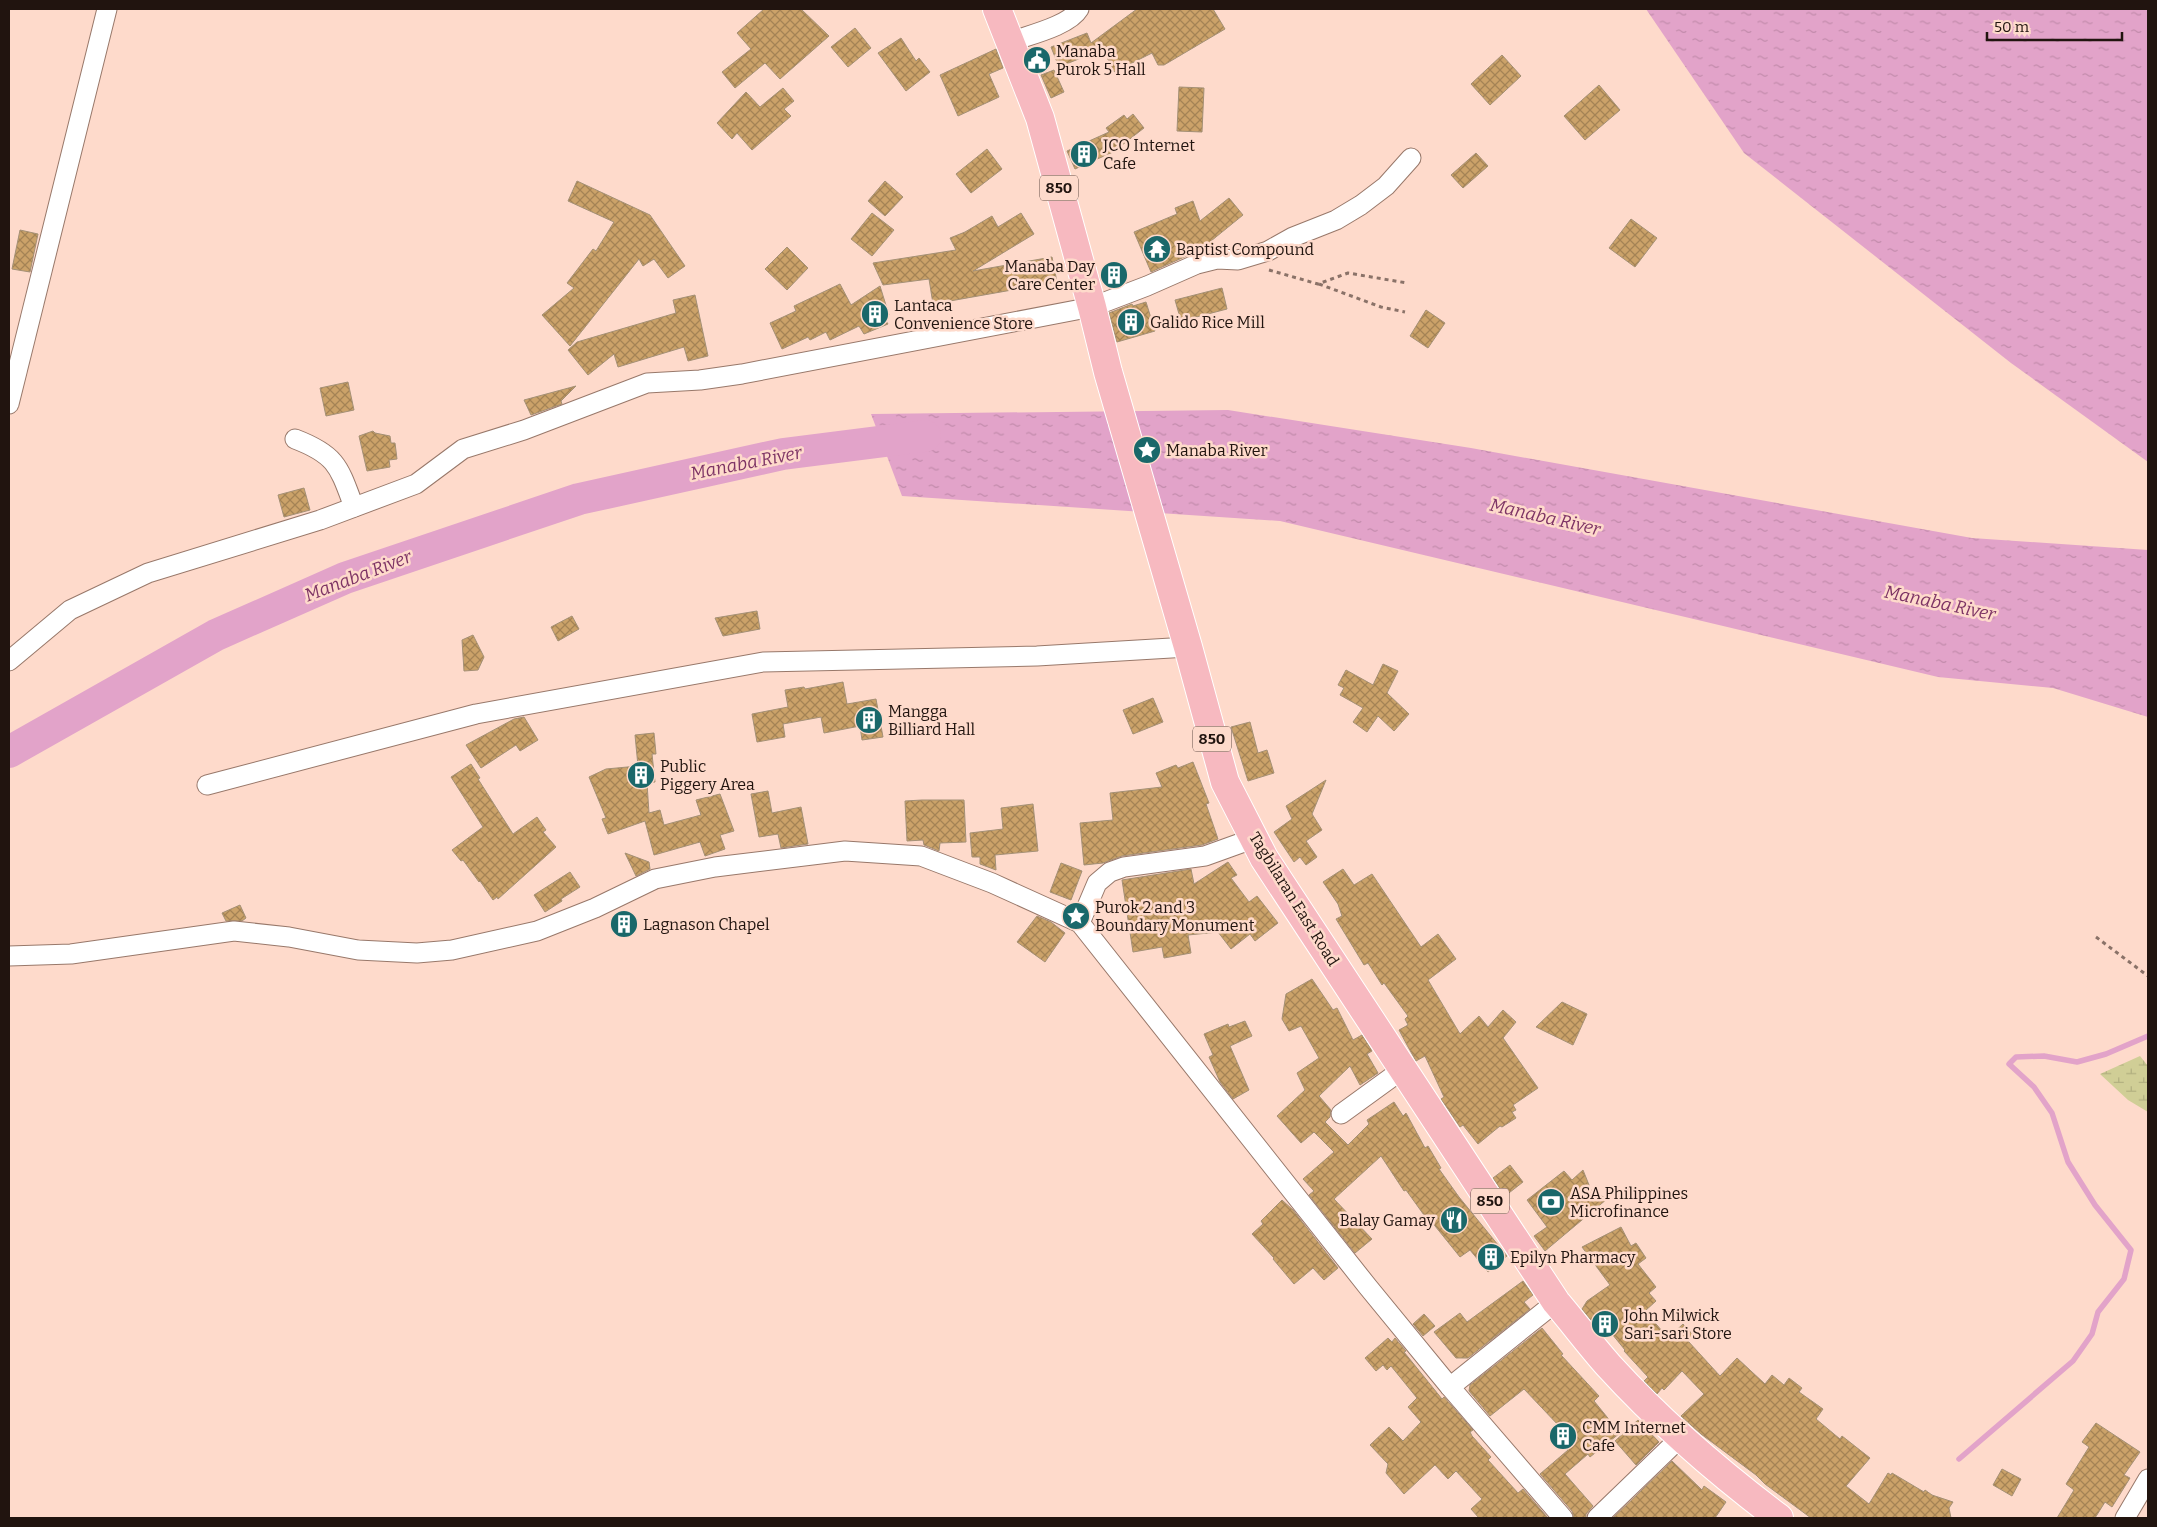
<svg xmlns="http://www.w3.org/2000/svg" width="2157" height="1527" font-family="Bitter,serif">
	<defs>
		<pattern id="wetland-marsh" width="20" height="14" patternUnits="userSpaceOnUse" patternTransform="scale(1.25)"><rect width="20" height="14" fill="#d0ce96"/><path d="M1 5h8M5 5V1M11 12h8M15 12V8" fill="none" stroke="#b2b080"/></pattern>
		<pattern id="water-ripples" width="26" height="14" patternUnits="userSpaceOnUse" patternTransform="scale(1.25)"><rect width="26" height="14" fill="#e2a3c9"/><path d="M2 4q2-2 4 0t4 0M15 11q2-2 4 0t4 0" fill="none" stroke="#c28bab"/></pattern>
		<pattern id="building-cross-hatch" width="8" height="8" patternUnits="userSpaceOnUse" patternTransform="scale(1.25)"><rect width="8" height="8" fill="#cba269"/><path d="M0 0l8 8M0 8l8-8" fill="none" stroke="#a48355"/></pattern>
	</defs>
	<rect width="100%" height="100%" fill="#fedacb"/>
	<!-- wetland -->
	<polygon fill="url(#wetland-marsh)" points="2140,1056 2148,1066 2148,1112 2128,1100 2100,1074"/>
	<!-- water -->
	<g fill="url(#water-ripples)">
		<polygon points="1646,9 2148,9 2148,462 2011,363 1744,153"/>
		<polygon points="1228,410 1471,448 1972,538 2148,550 2148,717 2053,688 1938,677 1280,521 902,496 871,414"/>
	</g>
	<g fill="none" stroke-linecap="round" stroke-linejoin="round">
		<!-- stream -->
		<polyline stroke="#e2a3c9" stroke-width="5.5" points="1959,1459 2073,1361 2092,1334 2098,1312 2124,1279 2131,1250 2095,1205 2068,1162 2052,1113 2034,1087 2009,1064 2016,1057 2044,1056 2077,1062 2106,1054 2148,1036"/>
		<!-- river -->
		<polyline stroke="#e2a3c9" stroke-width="32" points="9,752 216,635 345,578 579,499 783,454 925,436"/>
	</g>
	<!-- building -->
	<g fill="url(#building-cross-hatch)" stroke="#a49075">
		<polygon points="764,9 801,9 829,36 780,79 765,63 735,88 722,72 751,49 737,33"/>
		<polygon points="1137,9 1213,9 1225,29 1164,65 1158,65 1152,53 1114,72 1103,49 1059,67 1051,47 1087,33 1091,43"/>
		<polygon points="855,28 871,48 848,67 831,47"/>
		<polygon points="901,38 916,61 919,58 930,72 906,91 878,53"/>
		<polygon points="996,49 1003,68 989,74 999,97 958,116 940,75"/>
		<polygon points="1502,55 1521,76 1490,105 1471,84"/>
		<polygon points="1054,70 1064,92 1051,98 1041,75"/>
		<polygon points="1599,85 1620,110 1585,140 1564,116"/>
		<polygon points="1179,87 1204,88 1202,132 1177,131"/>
		<polygon points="783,88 794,101 784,109 791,116 752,150 737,133 732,139 717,123 746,92 760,107"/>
		<polygon points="1133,114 1144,128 1113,152 1075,169 1067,151 1109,132 1106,128 1124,115 1127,119"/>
		<polygon points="987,149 1002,169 971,193 956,174"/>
		<polygon points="1476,153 1488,166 1463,188 1451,175"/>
		<polygon points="577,181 650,215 685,266 668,278 654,259 643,266 639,259 570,346 542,315 574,288 567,283 593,249 596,251 614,222 568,201"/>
		<polygon points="885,181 903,197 885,216 868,201"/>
		<polygon points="1229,198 1243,215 1211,241 1213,244 1151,272 1134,232 1177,214 1175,208 1193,201 1200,221"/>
		<polygon points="872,213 894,230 872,256 851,239"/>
		<polygon points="1021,213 1034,234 973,271 1052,257 1057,282 933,304 929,279 883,285 873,263 956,250 950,238 965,232 992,216 998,227"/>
		<polygon points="1631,219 1657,238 1635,267 1609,248"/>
		<polygon points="20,230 38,234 30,272 12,269"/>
		<polygon points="787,247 808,268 787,290 765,269"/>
		<polygon points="1119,263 1126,282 1109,288 1103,268"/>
		<polygon points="840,284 851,305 880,286 889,315 884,318 888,324 864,334 859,326 830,340 826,332 810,340 808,337 782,349 770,323 796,311 794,306"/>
		<polygon points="1222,288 1227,309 1181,321 1175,300"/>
		<polygon points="695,295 708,356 688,361 684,347 618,367 614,354 588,375 568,350 577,342 676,313 673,300"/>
		<polygon points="1146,302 1155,331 1117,342 1109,313 1132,304 1133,306"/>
		<polygon points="1426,310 1445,323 1428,348 1410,336"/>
		<polygon points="348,382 354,410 326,416 320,388"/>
		<polygon points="576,386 561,401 562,404 531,415 524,400"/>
		<polygon points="373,431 375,433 390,436 391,443 395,443 397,459 389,460 390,467 367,471 359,436"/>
		<polygon points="304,488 310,510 284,517 278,495"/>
		<polygon points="757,611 760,629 723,636 715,618"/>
		<polygon points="572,616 579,629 558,641 551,627"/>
		<polygon points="473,635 484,657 478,670 464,671 462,640"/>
		<polygon points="1383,664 1398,671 1387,693 1409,714 1394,731 1378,716 1367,732 1353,722 1363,708 1340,695 1344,688 1338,685 1346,670 1373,685"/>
		<polygon points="843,682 847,704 876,699 883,737 862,740 860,726 824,733 821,717 783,724 785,737 757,742 752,714 788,707 785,690 804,687 805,689"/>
		<polygon points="1153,698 1163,722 1133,734 1123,710"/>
		<polygon points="524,717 538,740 520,751 516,745 481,768 466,745 514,719"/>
		<polygon points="1250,722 1258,753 1267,750 1274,773 1248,781 1231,727"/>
		<polygon points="654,733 656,754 652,754 655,782 647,783 649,813 660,810 664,825 701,815 696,800 720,794 734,831 720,835 725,849 705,856 700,842 654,855 645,821 608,834 602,819 606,818 589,777 606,769 638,766 635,735"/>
		<polygon points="1193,762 1209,803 1206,804 1218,839 1202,845 1122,856 1103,863 1084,865 1080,823 1113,820 1110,793 1162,787 1156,773 1176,765 1178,768"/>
		<polygon points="471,764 480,778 478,779 513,834 537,817 546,830 543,832 556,847 498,899 497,897 493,900 480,881 479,882 463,860 461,861 452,850 483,827 451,777"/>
		<polygon points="1326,780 1312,814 1322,830 1306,841 1317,857 1306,865 1300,857 1294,862 1274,832 1292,819 1286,806"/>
		<polygon points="768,791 772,813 801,807 808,844 781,848 778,834 759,837 751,794"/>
		<polygon points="922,800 964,800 966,842 940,843 939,851 924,845 923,840 907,841 905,801"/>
		<polygon points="1033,804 1038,851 995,855 996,870 980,864 980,857 972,857 970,833 1003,829 1001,808"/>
		<polygon points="625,853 649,862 650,869 636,876"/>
		<polygon points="1228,862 1237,875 1231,878 1249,902 1257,896 1278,923 1255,941 1250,934 1231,949 1218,932 1188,935 1191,953 1164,958 1162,947 1133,952 1122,880 1191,869 1194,884"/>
		<polygon points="1061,863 1082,871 1071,900 1050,892"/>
		<polygon points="1343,869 1354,885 1372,874 1421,947 1438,934 1456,959 1428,980 1460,1034 1479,1016 1488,1027 1503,1010 1516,1022 1503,1038 1538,1088 1513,1105 1516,1110 1512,1112 1516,1118 1502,1127 1500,1126 1478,1144 1463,1125 1460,1127 1441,1099 1444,1097 1425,1056 1416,1061 1407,1045 1399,1030 1408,1025 1405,1019 1408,1016 1384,983 1382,985 1368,963 1364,965 1336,919 1342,916 1338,904 1323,882"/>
		<polygon points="570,872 580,887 561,899 562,901 545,912 534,895"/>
		<polygon points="240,905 246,918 242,921 226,921 222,913"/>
		<polygon points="628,913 635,930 620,935 614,918"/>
		<polygon points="1037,916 1051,922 1065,933 1045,962 1017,942"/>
		<polygon points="1312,979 1333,1010 1337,1008 1353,1040 1362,1035 1372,1051 1367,1054 1378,1073 1360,1085 1350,1066 1319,1096 1331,1110 1330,1117 1325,1122 1348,1145 1369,1124 1367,1120 1394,1102 1403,1116 1406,1113 1425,1148 1428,1146 1441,1168 1439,1169 1459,1197 1507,1256 1488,1272 1470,1250 1460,1257 1431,1221 1429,1222 1406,1190 1404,1191 1381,1156 1334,1199 1372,1239 1355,1253 1309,1195 1314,1191 1303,1179 1334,1152 1314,1132 1301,1143 1277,1116 1305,1090 1297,1073 1319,1058 1301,1026 1289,1031 1282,1019 1286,994"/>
		<polygon points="1562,1002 1587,1014 1573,1045 1536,1027"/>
		<polygon points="1245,1021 1252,1036 1230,1046 1249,1090 1233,1099 1220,1082 1209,1057 1213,1055 1204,1034 1228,1024 1229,1027"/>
		<polygon points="1510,1165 1523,1182 1505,1196 1493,1178"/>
		<polygon points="1583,1170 1591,1190 1607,1199 1545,1251 1534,1236 1547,1227 1527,1200 1564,1171 1572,1180"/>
		<polygon points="1282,1200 1293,1210 1338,1268 1324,1280 1313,1268 1294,1284 1273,1259 1274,1258 1252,1234 1263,1224 1261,1221"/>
		<polygon points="1621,1227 1631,1246 1636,1243 1646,1258 1638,1264 1656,1287 1649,1293 1656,1301 1645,1311 1668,1338 1683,1324 1694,1336 1688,1341 1720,1376 1737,1358 1765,1384 1772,1375 1784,1385 1789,1378 1802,1388 1799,1392 1823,1409 1816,1419 1840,1439 1842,1436 1870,1458 1846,1486 1869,1504 1888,1473 1891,1475 1892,1473 1924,1492 1925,1490 1932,1495 1953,1502 1949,1508 1951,1518 1811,1518 1765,1484 1756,1475 1701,1434 1681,1416 1704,1394 1682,1371 1664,1390 1662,1388 1657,1394 1644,1381 1648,1377 1624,1351 1625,1350 1608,1329 1602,1334 1582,1309 1587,1301 1610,1285 1582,1247"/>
		<polygon points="1523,1281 1533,1295 1524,1302 1530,1309 1468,1358 1456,1358 1434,1332 1460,1313 1467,1322"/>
		<polygon points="1424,1314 1435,1326 1423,1336 1413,1324"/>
		<polygon points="1542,1328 1563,1354 1561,1355 1599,1396 1594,1401 1620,1433 1590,1457 1588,1454 1565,1474 1593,1506 1586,1514 1586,1518 1574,1518 1572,1511 1540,1474 1568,1450 1553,1433 1560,1427 1524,1389 1490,1416 1469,1391 1470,1385"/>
		<polygon points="1388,1338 1392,1342 1395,1338 1406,1351 1404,1352 1442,1399 1444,1397 1473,1430 1470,1432 1472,1436 1491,1457 1488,1460 1518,1493 1523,1489 1548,1518 1479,1518 1471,1509 1482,1499 1456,1471 1448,1479 1435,1465 1404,1494 1386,1473 1388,1464 1370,1445 1389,1427 1403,1441 1421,1422 1408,1407 1417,1398 1391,1366 1387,1370 1383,1365 1376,1371 1365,1358"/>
		<polygon points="1638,1420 1659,1442 1636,1465 1615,1441"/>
		<polygon points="2096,1423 2140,1452 2124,1475 2130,1478 2112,1507 2105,1502 2095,1518 2057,1518 2074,1490 2066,1484 2089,1447 2082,1442"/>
		<polygon points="1672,1461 1702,1490 1704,1486 1726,1502 1715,1518 1613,1518"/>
		<polygon points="2002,1469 2021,1479 2012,1496 1993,1485"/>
	</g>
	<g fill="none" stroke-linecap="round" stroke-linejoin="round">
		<defs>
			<g id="minor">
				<path d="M1010,42C1029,35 1069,26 1079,9"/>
				<polyline points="9,404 107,9"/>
				<path d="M295,439C337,455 339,467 354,507"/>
				<polyline points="9,661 70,610 148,573 320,520 416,484 463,449 524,430 647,383 700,380 742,374 1092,307 1147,286 1197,264 1217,259 1238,260 1268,251 1293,237 1336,220 1361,205 1386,186 1411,158"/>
				<polyline points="207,785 476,714 763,662 1037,656 1188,647"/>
				<polyline points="1080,923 1097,883 1110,872 1124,867 1205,856 1255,838"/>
				<polyline points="9,956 71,954 234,931 289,937 358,950 417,953 452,950 537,931 595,908 655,879 715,867 845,851 921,856 992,883 1080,923 1368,1287 1450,1387 1563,1518"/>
				<polyline points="1341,1114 1403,1069"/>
				<polyline points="1450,1387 1556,1302"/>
				<polyline points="1597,1518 1680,1438"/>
				<polyline points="2125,1518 2148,1479"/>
			</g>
			<path id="primary" d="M997,9L1040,118L1092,307L1108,372L1188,647L1225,782L1264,858L1556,1302C1574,1323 1591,1346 1609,1366C1661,1423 1718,1472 1779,1518"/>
		</defs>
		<!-- minor casing -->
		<use href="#minor" stroke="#98786a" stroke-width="21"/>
		<!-- primary casing -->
		<use href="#primary" stroke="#fff" stroke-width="30"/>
		<!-- path -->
		<g stroke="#8a7268" stroke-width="3" stroke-dasharray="4 4" stroke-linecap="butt">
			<polyline points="1269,270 1318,284 1348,273 1407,283"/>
			<polyline points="1319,284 1381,307 1405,312"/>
			<polyline points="2096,937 2148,976"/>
		</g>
		<!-- minor -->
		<use href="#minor" stroke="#fff" stroke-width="19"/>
		<!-- primary -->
		<use href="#primary" stroke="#f7b9c0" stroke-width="28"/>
	</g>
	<!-- icons -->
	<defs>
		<symbol id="civic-disc" viewBox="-11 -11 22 22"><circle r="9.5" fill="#1a686a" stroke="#fedacb"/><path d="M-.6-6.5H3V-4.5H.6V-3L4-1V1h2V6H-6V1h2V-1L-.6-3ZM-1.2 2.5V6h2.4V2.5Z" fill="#fff"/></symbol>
		<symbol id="building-disc" viewBox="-11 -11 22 22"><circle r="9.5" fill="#1a686a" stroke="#fedacb"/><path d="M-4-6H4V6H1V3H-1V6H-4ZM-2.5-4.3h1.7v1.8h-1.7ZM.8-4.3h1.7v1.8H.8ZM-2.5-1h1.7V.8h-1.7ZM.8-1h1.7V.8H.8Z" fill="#fff"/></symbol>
		<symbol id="temple-disc" viewBox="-11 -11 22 22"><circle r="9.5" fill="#1a686a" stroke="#fedacb"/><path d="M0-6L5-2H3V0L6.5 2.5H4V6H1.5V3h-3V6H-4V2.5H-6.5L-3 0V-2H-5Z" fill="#fff"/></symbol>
		<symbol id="sight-disc" viewBox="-11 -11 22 22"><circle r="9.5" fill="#1a686a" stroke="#fedacb"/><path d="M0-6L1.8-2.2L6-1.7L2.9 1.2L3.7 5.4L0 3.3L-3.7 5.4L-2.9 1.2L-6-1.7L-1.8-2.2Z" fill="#fff"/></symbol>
		<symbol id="bank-disc" viewBox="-11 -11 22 22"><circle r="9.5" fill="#1a686a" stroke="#fedacb"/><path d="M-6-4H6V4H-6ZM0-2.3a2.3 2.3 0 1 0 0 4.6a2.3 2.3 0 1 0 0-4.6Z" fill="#fff"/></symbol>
		<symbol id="restaurant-disc" viewBox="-11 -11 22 22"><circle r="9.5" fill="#1a686a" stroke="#fedacb"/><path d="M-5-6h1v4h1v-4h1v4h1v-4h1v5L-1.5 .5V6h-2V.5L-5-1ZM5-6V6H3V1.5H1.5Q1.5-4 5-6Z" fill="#fff"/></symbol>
	</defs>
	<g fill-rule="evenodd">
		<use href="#civic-disc" x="1021" y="44" width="32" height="32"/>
		<use href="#building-disc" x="1068" y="138" width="32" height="32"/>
		<use href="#temple-disc" x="1141" y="233" width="32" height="32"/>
		<use href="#building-disc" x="1098" y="259" width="32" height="32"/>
		<use href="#building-disc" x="859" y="298" width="32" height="32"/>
		<use href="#building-disc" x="1115" y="306" width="32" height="32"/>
		<use href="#sight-disc" x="1131" y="434" width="32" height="32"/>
		<use href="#building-disc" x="853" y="704" width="32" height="32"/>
		<use href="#building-disc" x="625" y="759" width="32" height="32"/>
		<use href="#sight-disc" x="1060" y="900" width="32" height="32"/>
		<use href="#building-disc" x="608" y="908" width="32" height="32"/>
		<use href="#bank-disc" x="1535" y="1186" width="32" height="32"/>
		<use href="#restaurant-disc" x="1438" y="1204" width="32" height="32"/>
		<use href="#building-disc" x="1475" y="1241" width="32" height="32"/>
		<use href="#building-disc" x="1589" y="1308" width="32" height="32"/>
		<use href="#building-disc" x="1547" y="1420" width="32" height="32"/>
	</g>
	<g text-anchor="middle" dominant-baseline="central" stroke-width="5" stroke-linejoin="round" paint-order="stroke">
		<!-- shield labels -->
		<g fill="#fedacb" stroke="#634f47" stroke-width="1">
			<rect x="1040" y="175.5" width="38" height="25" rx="4"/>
			<rect x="1193" y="726.5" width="38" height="25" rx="4"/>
			<rect x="1471" y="1188.5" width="38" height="25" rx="4"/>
		</g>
		<g font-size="15" font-weight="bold" fill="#21140f">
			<text x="1059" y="188">850</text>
			<text x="1212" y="739">850</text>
			<text x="1490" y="1201">850</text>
		</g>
		<!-- poi labels -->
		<g font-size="16" fill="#21140f" stroke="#fedacb" text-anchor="start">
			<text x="1056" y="51">Manaba<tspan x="1056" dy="18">Purok 5 Hall</tspan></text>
			<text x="1103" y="145">JCO Internet<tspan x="1103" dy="18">Cafe</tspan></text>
			<text x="1176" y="249">Baptist Compound</text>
			<text x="1095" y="266" text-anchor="end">Manaba Day<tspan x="1095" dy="18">Care Center</tspan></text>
			<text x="894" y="305">Lantaca<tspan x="894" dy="18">Convenience Store</tspan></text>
			<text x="1150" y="322">Galido Rice Mill</text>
			<text x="1166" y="450">Manaba River</text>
			<text x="888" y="711">Mangga<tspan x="888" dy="18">Billiard Hall</tspan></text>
			<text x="660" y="766">Public<tspan x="660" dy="18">Piggery Area</tspan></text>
			<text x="1095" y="907">Purok 2 and 3<tspan x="1095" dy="18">Boundary Monument</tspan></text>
			<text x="643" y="924">Lagnason Chapel</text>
			<text x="1570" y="1193">ASA Philippines<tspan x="1570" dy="18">Microfinance</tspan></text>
			<text x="1435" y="1220" text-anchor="end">Balay Gamay</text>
			<text x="1510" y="1257">Epilyn Pharmacy</text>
			<text x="1624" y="1315">John Milwick<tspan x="1624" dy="18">Sari-sari Store</tspan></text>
			<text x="1582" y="1427">CMM Internet<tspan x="1582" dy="18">Cafe</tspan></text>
		</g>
		<!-- street labels -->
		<g font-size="16" fill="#21140f" stroke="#fedacb">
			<text transform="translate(1294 899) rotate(58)">Tagbilaran East Road</text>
		</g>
		<!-- water labels -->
		<g font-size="18" font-style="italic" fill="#7e3465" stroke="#fedacb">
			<text transform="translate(746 463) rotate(-11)">Manaba River</text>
			<text transform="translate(1545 517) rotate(13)">Manaba River</text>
			<text transform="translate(358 576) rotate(-21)">Manaba River</text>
			<text transform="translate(1940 603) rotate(12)">Manaba River</text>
		</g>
	</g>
	<!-- border -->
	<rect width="2157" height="1527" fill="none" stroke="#21140f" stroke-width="20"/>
	<!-- scale -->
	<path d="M1987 32v8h135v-8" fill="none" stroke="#21140f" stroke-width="2.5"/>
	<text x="1994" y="32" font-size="15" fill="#21140f" stroke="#fedacb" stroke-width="4" paint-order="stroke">50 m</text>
</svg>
